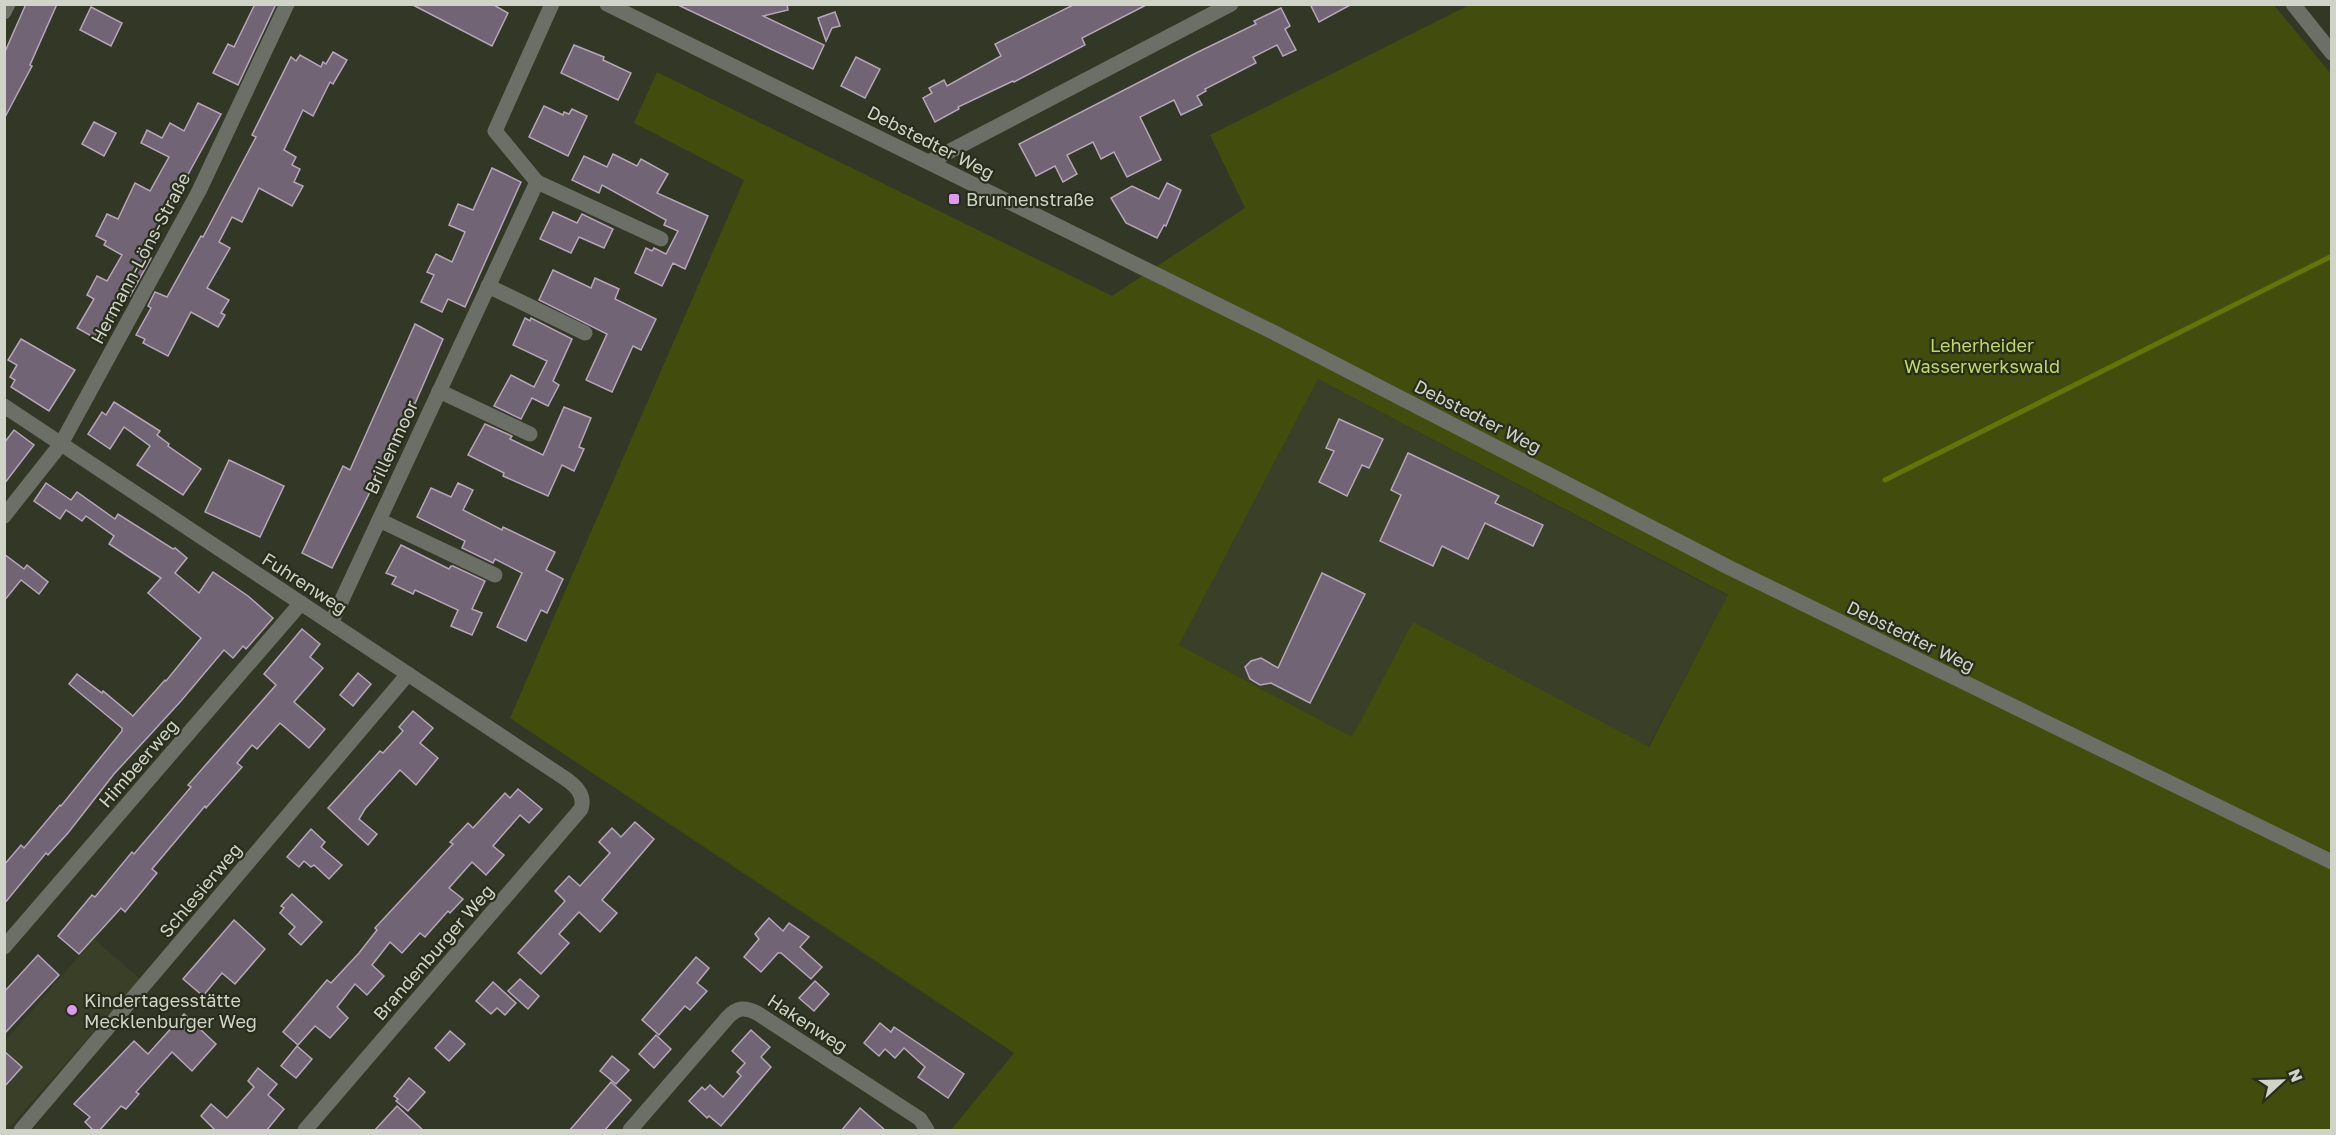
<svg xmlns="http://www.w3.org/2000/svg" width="2336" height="1135" font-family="'Golos Text',sans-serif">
	<rect width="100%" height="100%" fill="#333725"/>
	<!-- built -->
	<g fill="#3a4027">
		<polygon points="1318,379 1728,596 1648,747 1413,623 1352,737 1179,645"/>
		<polygon points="94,939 140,979 7,1130 5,1130 5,1041"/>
	</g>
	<!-- green -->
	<path fill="#414c0d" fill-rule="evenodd" d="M1469,5H2274L2331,74V1130H951L1014,1053L510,718L744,180L634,123L657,72L1112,296L1245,208L1210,135ZM1318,379L1728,595L1649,747L1413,622L1352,737L1179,645Z"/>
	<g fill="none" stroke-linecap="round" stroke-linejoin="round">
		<!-- stream -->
		<polyline stroke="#637408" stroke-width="5" points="1885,480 2332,256"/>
	</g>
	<!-- building -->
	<g fill="#716475" stroke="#b5a6b9" stroke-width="1.5">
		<polygon points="26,4 57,4 30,65 32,66 4,119 4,54"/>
		<polygon points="255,4 276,4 238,85 213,73 228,44 234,47"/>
		<polygon points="411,4 492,4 508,13 492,46"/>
		<polygon points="676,4 787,4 788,10 763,16 824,45 813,69"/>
		<polygon points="1075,4 1148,4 1082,38 1085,45 1014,82 1013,81 958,107 959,109 935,122 923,98 932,93 929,88 944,80 947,86 1001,56 995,44"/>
		<polygon points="1310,4 1352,4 1319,22"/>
		<polygon points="91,7 122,23 111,46 80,30"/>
		<polygon points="1281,8 1290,26 1285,29 1296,50 1283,56 1277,45 1253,57 1256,63 1205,89 1206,91 1197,96 1202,105 1181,115 1174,100 1140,117 1161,160 1127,177 1114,152 1101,159 1093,142 1067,155 1077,174 1063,182 1055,166 1036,176 1019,144 1196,53 1256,24 1254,21"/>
		<polygon points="835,12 840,26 832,28 826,41 818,18"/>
		<polygon points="574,45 604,57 603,60 631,73 618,100 561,73"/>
		<polygon points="333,52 347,60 333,84 330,82 313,116 303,110 284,150 296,157 292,165 300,169 294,182 303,186 292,206 259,188 242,222 232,217 219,242 230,248 207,288 229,300 221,313 225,315 218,327 191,312 168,356 143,343 145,339 136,335 151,308 148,306 155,292 167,297 201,236 203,237 256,137 252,135 291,57 296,61 300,55 321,67 323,62 326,64"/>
		<polygon points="856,57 880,69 865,98 841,86"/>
		<polygon points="198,103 221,114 149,246 152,248 147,256 151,258 130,296 126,294 100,341 77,328 94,299 87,295 97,276 107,281 122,255 104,245 106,241 96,236 107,214 118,219 135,183 150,191 169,157 141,143 147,130 162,138 170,123 184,131"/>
		<polygon points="544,106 563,115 564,112 569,114 572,109 587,116 568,156 529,137"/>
		<polygon points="94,122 116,133 104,156 82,144"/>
		<polygon points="613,154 637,166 641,159 668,174 657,193 708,216 685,269 673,263 662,286 635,273 646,248 652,251 654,248 666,254 678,231 664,225 666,220 602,185 599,193 572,180 584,156 607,167"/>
		<polygon points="492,168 521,182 465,307 448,299 442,312 421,302 434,275 427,272 436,254 452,262 465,232 449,225 458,204 473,210"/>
		<polygon points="1167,183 1181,190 1166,226 1164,225 1157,238 1126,223 1111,198 1132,186 1159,199"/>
		<polygon points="553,212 577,223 582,214 613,229 604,248 579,237 571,253 540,239"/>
		<polygon points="553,270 591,288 595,278 619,289 615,299 656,319 641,350 633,346 612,392 586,380 607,334 539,300"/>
		<polygon points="525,318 530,321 531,318 572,339 553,381 559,385 548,406 532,398 521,419 494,406 511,375 534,387 547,361 513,345"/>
		<polygon points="415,324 443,339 410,415 409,414 332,568 302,553 343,466 350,470"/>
		<polygon points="21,339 75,370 49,411 11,387 15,380 10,377 17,365 8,360"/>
		<polygon points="114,402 160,431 157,435 169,444 168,446 201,469 183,495 137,465 150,446 124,427 110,449 88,434 102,412 106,415"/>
		<polygon points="564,407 591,418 579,447 584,449 574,471 562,465 548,496 503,476 504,473 468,455 485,424 512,436 510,439 543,455"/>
		<polygon points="1339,419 1383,439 1369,468 1362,465 1347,496 1319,482 1334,451 1326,448"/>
		<polygon points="14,430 34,445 4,484 4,443"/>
		<polygon points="1408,453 1499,496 1495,503 1543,525 1533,546 1485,523 1468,559 1442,546 1433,566 1380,541 1401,495 1391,490"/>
		<polygon points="229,460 284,486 260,537 205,512"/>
		<polygon points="46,483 71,500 77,492 115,519 118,514 173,549 175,548 187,558 175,573 199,593 213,572 248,596 273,618 246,649 243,646 233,658 224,650 181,701 114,774 68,833 48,855 46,853 4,904 4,865 21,845 24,848 60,805 61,806 122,731 122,728 69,684 77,674 102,693 103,691 133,716 165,680 166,681 201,638 148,593 161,578 109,544 114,536 86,516 82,521 66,510 60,519 34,501"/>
		<polygon points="458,483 473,490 463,510 502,530 503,527 555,552 546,570 563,579 547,613 541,610 526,641 497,627 522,573 495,559 493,563 462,548 465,541 417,517 431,488 451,497"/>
		<polygon points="401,545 449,569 451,566 453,566 485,581 472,609 482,613 472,635 451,626 458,610 415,590 413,594 392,584 396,577 386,573"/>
		<polygon points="4,554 24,569 27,565 48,582 39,594 21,580 4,601"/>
		<polygon points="1322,573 1365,594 1310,703 1271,683 1260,685 1250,679 1245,667 1251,661 1261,658 1278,668"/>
		<polygon points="302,629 320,644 310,657 323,668 294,702 325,729 309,748 280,723 257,749 252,745 237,763 242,767 206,808 205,806 152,869 157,873 125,912 121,908 79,954 58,936 92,895 95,897 132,852 134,854 191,787 188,785 276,685 264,674"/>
		<polygon points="358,673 371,684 353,706 340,695"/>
		<polygon points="413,711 433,728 420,743 438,758 416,785 400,770 365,809 359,819 377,834 368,845 328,808 380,751 383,753 403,731 399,727"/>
		<polygon points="518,789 542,809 529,823 520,815 493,846 504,855 486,875 472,862 449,888 463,899 450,913 448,911 425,937 420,933 402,953 390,942 372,965 384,976 367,995 355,984 337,1007 348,1018 330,1038 315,1026 298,1045 283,1032 327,980 331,983 359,953 377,930 375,928 453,844 450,842 468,823 473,828 505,793 510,798"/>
		<polygon points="635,822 654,839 602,900 617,913 600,932 579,912 559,934 569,943 541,974 518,953 565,901 555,891 569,876 580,886 610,853 599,842 612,828 621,837"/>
		<polygon points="311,829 325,842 321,847 342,865 329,879 314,865 311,867 304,861 299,867 287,857"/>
		<polygon points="292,894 322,922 301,945 289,934 295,927 280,913 284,908 281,906"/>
		<polygon points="769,918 783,931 789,923 809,937 800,947 822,967 811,979 781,953 778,953 761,972 744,957 759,939 755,934"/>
		<polygon points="234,920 265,949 235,984 222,973 203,996 183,979"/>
		<polygon points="38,955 59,975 4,1034 4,992"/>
		<polygon points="696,957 709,968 697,983 707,991 690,1010 685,1006 659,1035 642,1020"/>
		<polygon points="520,979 539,996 528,1009 508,991"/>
		<polygon points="815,981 829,994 814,1011 799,998"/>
		<polygon points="493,982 516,1003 505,1015 497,1008 491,1014 476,1001"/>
		<polygon points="184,1014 216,1044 192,1071 172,1052 136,1092 139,1094 126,1109 121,1106 99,1131 94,1131 85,1122 90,1117 74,1104 134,1041 148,1054"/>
		<polygon points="880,1023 891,1032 894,1027 964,1074 948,1098 918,1077 925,1067 904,1048 895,1058 885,1049 879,1056 864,1043"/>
		<polygon points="751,1030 770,1047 761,1057 771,1067 721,1126 709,1116 707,1118 689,1101 702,1087 705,1090 710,1085 723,1097 741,1076 737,1072 745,1063 732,1051"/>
		<polygon points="450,1031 465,1044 449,1061 435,1048"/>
		<polygon points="656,1035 671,1049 654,1068 639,1054"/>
		<polygon points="297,1046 312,1059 296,1078 281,1066"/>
		<polygon points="4,1051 22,1067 4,1087"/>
		<polygon points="612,1056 629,1070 616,1084 600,1071"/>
		<polygon points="258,1068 277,1084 268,1095 284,1109 266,1131 216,1131 201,1116 211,1104 227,1118 254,1087 248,1081"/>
		<polygon points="409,1078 425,1092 408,1111 396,1101 398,1099 394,1096"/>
		<polygon points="611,1082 631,1100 604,1131 569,1131"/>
		<polygon points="397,1106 424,1131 374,1131"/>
		<polygon points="860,1108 886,1131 841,1131"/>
	</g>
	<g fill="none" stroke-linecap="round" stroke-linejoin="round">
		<!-- minor -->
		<g stroke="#6c6f66" stroke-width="15">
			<polyline points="607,4 1273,332 1730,568 2332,862"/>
			<polyline points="2293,4 2332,53"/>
			<polyline points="4,12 8,4"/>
			<polyline points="929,162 1231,4"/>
			<polyline points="537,182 661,239"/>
			<polyline points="488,286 585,333"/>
			<polyline points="439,391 530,434"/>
			<path d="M4,406L563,777C574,784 586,794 581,809L305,1130"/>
			<polyline points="4,516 61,444 199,191 287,4"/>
			<polyline points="379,520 495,575"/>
			<polyline points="331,623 537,182 495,131 552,4"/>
			<polyline points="4,947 301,603"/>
			<polyline points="21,1130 408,674"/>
			<path d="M630,1130L728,1017C738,1007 745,1007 757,1013L920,1119L927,1130"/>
		</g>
	</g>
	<!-- markers -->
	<g fill="#de98f2" stroke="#292d1b" stroke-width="2">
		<rect x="948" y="193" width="12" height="12" rx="3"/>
		<circle cx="72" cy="1010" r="6"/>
	</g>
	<g text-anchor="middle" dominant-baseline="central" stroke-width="4.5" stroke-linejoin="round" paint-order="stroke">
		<!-- street labels -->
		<g font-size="18" fill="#d0d3c7" stroke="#292d1b">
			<text transform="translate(931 142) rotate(27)">Debstedter Weg</text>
			<text transform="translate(140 258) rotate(-62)">Hermann-Löns-Straße</text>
			<text transform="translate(1478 416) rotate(27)">Debstedter Weg</text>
			<text transform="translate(391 447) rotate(-65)">Brillenmoor</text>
			<text transform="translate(305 583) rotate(33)">Fuhrenweg</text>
			<text transform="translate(1911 636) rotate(26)">Debstedter Weg</text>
			<text transform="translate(138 763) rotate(-49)">Himbeerweg</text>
			<text transform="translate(200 890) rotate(-50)">Schlesierweg</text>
			<text transform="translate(433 952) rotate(-49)">Brandenburger Weg</text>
			<text transform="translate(808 1023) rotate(33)">Hakenweg</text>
		</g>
		<!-- poi labels -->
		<g font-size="18" fill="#d0d3c7" stroke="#292d1b" text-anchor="start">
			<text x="966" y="199">Brunnenstraße</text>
			<text x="84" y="1000">Kindertagesstätte<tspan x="84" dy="21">Mecklenburger Weg</tspan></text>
		</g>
		<!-- park labels -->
		<g font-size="18" fill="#c0da5e" stroke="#292d1b">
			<text x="1982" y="345">Leherheider<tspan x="1982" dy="21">Wasserwerkswald</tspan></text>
		</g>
	</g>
	<!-- border -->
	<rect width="2336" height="1135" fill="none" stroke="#d0d3c7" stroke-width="12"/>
	<!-- north arrow -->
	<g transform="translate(2282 1081) rotate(68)" stroke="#292d1b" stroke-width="4.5" paint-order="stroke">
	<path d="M0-4.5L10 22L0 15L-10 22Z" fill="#d0d3c7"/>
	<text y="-9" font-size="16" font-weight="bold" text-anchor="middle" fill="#d0d3c7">N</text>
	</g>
</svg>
